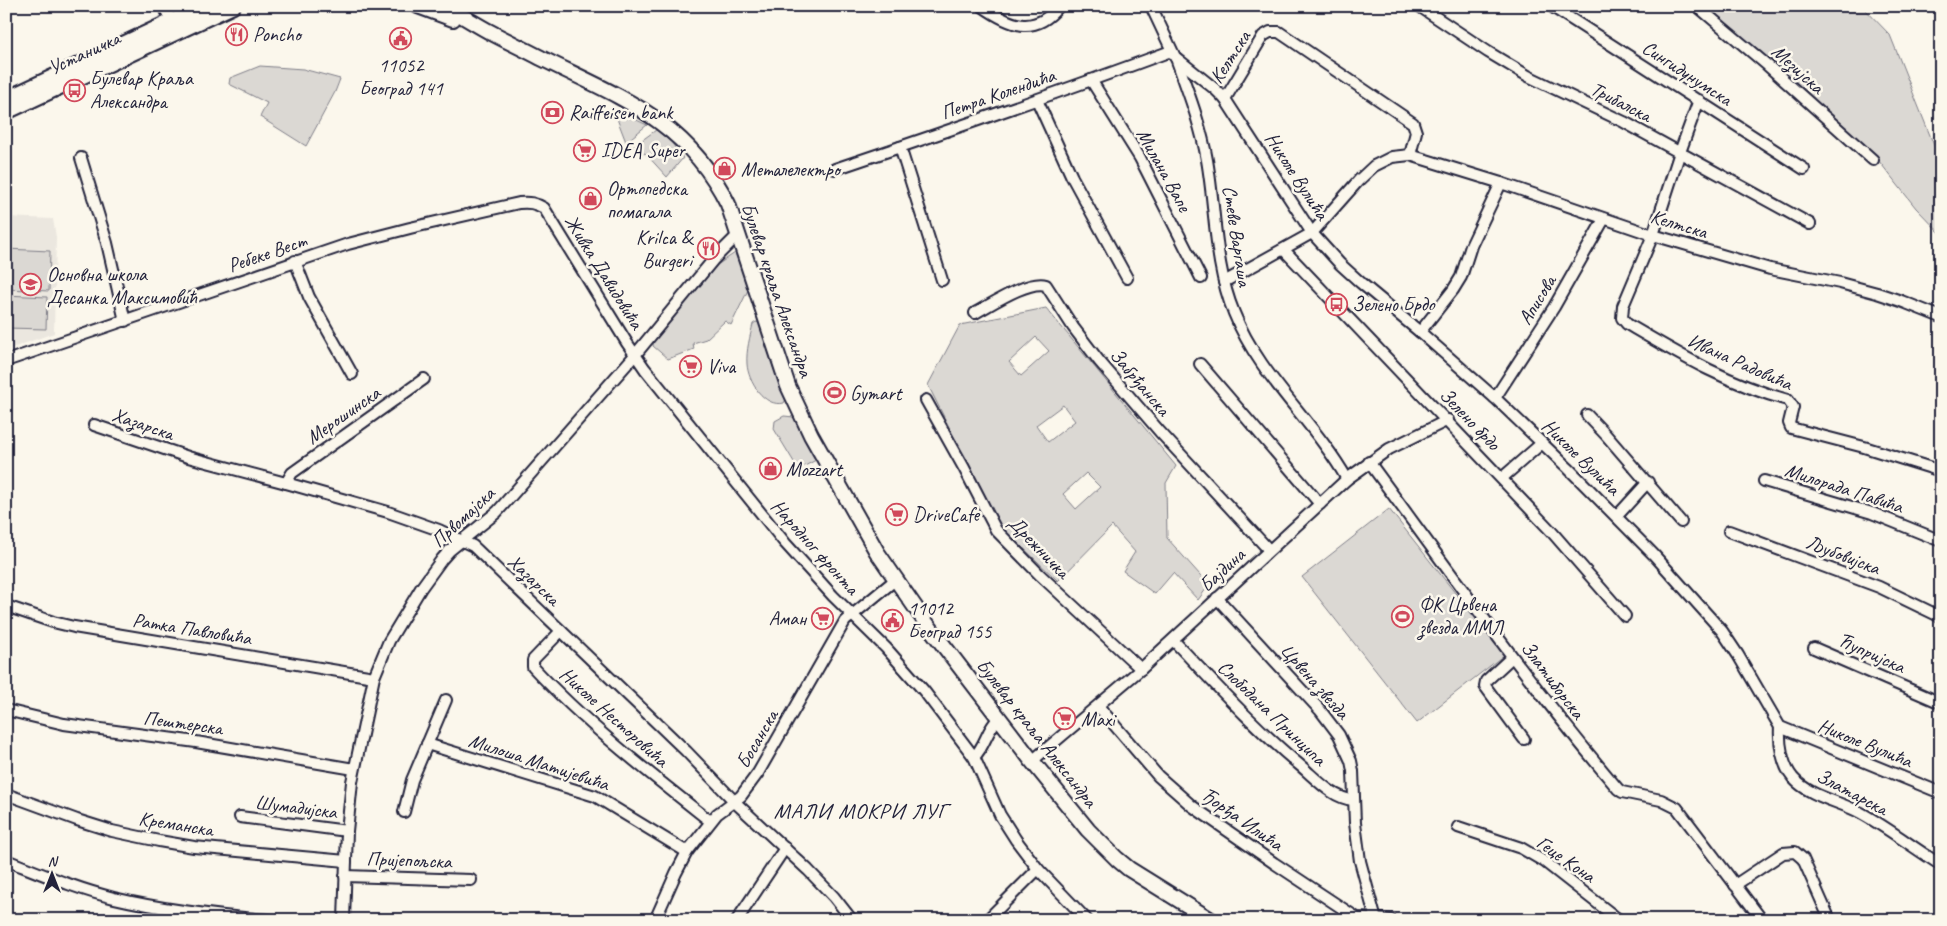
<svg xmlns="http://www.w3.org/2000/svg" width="1947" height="926" font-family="Caveat,sans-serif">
	<rect width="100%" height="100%" fill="#fbf7ec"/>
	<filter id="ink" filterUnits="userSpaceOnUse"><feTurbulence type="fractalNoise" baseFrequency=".02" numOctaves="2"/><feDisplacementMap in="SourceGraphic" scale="10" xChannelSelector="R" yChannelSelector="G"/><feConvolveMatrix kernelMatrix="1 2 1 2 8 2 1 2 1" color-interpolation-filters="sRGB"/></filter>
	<g filter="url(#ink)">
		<!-- built -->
		<polygon fill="#ebe7df" points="6,217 53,219 56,237 54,333 6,350"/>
		<!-- green -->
		<g fill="#dbd8d3" stroke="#7e7d87" fill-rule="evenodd">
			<polygon points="1697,6 1862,6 1890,35 1941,163 1941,234 1916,208 1878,160 1727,30"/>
			<polygon points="260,66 303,69 340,79 335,92 306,146 260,117 267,103 229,84 230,78"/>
			<polygon points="618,111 647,125 626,142 616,116"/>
			<polygon points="656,130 671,142 683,158 667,177 645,153 641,155 634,146"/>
			<polygon points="6,249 50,251 49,291 6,289"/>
			<polygon points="735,253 749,288 731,325 725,321 706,339 693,343 694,349 668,359 653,346 654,340 717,265"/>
			<polygon points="6,295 47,297 46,329 6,328"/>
			<path d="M1046,308L1176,466L1166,483L1167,538L1209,585L1198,600L1173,573L1155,594L1123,571L1135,552L1112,526L1058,581L997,523L928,385L960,325ZM1036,337L1049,351L1021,376L1009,362ZM1063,405L1075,421L1048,442L1036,425ZM1086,473L1100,487L1076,509L1063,494Z"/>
			<path d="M756,322L760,323L773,367L786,399L784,403C764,408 748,381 747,364C746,350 750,337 753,324Z"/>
			<polygon points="784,416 794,417 816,457 816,460 801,468 797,467 774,429 775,421"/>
			<polygon points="1389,509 1504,655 1417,723 1302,577"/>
		</g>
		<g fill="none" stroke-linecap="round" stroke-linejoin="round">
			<defs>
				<g id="street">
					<polyline points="164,6 174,27"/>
					<path d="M982,6C1009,25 1034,37 1059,6"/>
					<polyline points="1151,6 1175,57 1215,89 1225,99 1312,233 1340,264 1361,283 1420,332 1495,398 1568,468 1654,555 1722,631 1738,655 1780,727 1941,793"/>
					<polyline points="1419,6 1488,52 1528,76 1624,122 1810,224"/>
					<polyline points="1551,6 1804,169"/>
					<polyline points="1697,6 1767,65 1873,160"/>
					<path d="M1176,58C1188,92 1201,125 1207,160C1216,211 1214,265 1234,313C1259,376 1314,421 1347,479"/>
					<polyline points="1091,80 1140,158 1201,278"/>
					<polyline points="1225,99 1263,36 1270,32 1279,32 1413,123 1416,132 1410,155"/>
					<polyline points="1037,100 1072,177 1127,278"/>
					<path d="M1699,100L1680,152L1653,235L1623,306L1622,318L1627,324C1680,355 1728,384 1788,400L1793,407L1789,423L1791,428L1864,447L1941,471"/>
					<polyline points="900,147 942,280"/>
					<polyline points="81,158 107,243 125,321"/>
					<path d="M835,169C948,131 1060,92 1171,51"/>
					<polyline points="1284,250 1551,531 1625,616"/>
					<polyline points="295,261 309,297 352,374"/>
					<polyline points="1224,282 1312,233 1359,180 1374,166 1392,157 1410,155 1501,183 1653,235 1770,269 1840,283 1877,293 1901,301 1941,317"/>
					<path d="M975,313C992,304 1028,280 1046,285L1073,327L1099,361L1160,432L1269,550"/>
					<polyline points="1420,332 1453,290 1461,277 1471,246 1501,183"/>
					<path d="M6,361L348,244L410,228L519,203C529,202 535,203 544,208L627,343L645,369L785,543L833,596L886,648L924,691L974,757L1000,815L1016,840L1038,869L1087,920"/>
					<polyline points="1200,364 1320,504"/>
					<polyline points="1495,398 1554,307 1604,219"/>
					<polyline points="926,400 964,468 996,530 1039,574 1141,669"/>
					<polyline points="1587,415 1606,435 1681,522"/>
					<polyline points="94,425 188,457 286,483 388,512 439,530 473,546 686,751 738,805 808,870 834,897 852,920"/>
					<path d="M1369,462C1450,572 1529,684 1618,789L1622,792L1661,800L1677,808L1762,920"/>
					<polyline points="1502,478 1542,443"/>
					<polyline points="1764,481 1872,513 1941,541"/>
					<polyline points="286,483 292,473 424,379"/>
					<polyline points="1617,516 1648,482"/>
					<polyline points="1729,531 1879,587 1941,617"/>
					<polyline points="1217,598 1320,710 1339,735 1351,761 1353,771 1355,823 1360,861 1376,920"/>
					<polyline points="6,606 53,622 74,627 374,677"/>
					<path d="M561,631L533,660V667C586,724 649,773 710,821"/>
					<path d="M1173,640C1215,684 1255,728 1302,767C1317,780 1333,798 1353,800"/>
					<polyline points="1814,648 1941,703"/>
					<polyline points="1512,657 1486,681 1485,686 1524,739"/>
					<polyline points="1099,707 1158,776 1192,806 1274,863 1357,918 1391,920"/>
					<polyline points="6,710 64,724 196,742 354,769"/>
					<path d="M1780,727C1779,743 1782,765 1793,778C1810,797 1839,801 1861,813C1888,828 1914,848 1941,865"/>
					<polyline points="427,744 595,796 687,852"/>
					<path d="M974,757C986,745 986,730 999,718"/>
					<polyline points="1032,761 1141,669 1347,479 1389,449 1448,420"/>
					<polyline points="6,794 77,820 112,831 159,841 194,847 346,861"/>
					<polyline points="404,812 412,780 446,700"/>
					<polyline points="240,817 347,831"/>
					<polyline points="1458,827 1521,848 1545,862 1619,920"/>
					<path d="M6,860C42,874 77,889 114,898C165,910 217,916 269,920"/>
					<polyline points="345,876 471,880"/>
					<polyline points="1735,885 1783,853 1795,852 1803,859 1830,920"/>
					<polyline points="344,920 347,831 352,782 374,677 389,641 421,588 442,559 450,550 497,512 635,355 713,260 739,234"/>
					<polyline points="655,920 676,873 687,852 717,814 741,796 758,773 845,621 895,580"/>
					<polyline points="737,920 785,848"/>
					<polyline points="987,920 1038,869"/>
				</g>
				<g id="secondary">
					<polyline points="418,6 453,19"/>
					<path d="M444,6C460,14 475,24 490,32C507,41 524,49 541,58C619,97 687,120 728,204L788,386L811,435L877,552L924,620L1032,761L1088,830L1117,859L1129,869L1211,920"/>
					<polyline points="6,99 204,6"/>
					<polyline points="6,112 233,6"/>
				</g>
			</defs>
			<!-- street casing -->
			<use href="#street" stroke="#22223b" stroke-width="14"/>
			<!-- secondary casing -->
			<use href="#secondary" stroke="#22223b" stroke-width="18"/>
			<!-- street -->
			<use href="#street" stroke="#fbf7ec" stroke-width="10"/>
			<!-- secondary -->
			<use href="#secondary" stroke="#fbf7ec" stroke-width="14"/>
		</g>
	</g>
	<!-- icons -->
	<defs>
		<symbol id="restaurant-ring" viewBox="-11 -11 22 22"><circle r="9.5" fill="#fbf7ec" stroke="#d1495b" stroke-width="1.5"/><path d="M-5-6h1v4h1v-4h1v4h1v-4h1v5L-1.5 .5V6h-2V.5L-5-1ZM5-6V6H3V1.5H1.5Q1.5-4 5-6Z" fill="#d1495b"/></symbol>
		<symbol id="civic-ring" viewBox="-11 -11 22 22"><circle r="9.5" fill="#fbf7ec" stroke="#d1495b" stroke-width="1.5"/><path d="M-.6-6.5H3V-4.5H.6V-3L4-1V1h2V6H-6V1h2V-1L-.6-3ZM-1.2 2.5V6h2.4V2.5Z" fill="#d1495b"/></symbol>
		<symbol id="bus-ring" viewBox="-11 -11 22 22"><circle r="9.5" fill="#fbf7ec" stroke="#d1495b" stroke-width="1.5"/><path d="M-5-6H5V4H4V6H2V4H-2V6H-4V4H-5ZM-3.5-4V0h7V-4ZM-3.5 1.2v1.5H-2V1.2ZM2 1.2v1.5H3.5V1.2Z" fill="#d1495b"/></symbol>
		<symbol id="bank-ring" viewBox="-11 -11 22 22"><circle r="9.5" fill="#fbf7ec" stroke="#d1495b" stroke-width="1.5"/><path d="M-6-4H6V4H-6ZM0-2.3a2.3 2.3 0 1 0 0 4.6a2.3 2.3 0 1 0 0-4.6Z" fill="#d1495b"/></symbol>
		<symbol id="supermarket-ring" viewBox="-11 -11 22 22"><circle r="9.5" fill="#fbf7ec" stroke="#d1495b" stroke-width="1.5"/><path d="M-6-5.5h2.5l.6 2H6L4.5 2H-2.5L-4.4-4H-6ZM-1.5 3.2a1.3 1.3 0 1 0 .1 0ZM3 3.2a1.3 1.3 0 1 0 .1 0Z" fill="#d1495b"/></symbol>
		<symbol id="shop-ring" viewBox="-11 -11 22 22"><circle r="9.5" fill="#fbf7ec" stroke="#d1495b" stroke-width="1.5"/><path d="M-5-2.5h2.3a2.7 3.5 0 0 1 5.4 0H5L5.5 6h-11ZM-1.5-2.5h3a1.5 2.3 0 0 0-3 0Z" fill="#d1495b"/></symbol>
		<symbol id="school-ring" viewBox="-11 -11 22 22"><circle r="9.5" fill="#fbf7ec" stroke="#d1495b" stroke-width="1.5"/><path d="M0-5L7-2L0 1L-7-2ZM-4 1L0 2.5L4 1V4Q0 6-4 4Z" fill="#d1495b"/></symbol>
		<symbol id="stadium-ring" viewBox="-11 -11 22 22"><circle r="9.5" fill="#fbf7ec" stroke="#d1495b" stroke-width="1.5"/><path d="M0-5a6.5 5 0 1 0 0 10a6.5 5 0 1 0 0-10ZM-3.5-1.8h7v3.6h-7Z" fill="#d1495b"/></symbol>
	</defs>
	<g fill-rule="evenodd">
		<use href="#restaurant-ring" x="224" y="22" width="25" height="25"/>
		<use href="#civic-ring" x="388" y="26" width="25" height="25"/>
		<use href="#bus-ring" x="62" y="78" width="25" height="25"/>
		<use href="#bank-ring" x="540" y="100" width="25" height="25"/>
		<use href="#supermarket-ring" x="572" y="138" width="25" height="25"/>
		<use href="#shop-ring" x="712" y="156" width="25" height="25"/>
		<use href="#shop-ring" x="578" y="186" width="25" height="25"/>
		<use href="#restaurant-ring" x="696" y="236" width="25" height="25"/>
		<use href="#school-ring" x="18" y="272" width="25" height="25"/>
		<use href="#bus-ring" x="1324" y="292" width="25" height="25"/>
		<use href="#supermarket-ring" x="678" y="354" width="25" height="25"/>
		<use href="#stadium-ring" x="822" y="380" width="25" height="25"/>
		<use href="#shop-ring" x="758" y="456" width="25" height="25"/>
		<use href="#supermarket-ring" x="884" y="502" width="25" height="25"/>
		<use href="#stadium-ring" x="1390" y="604" width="25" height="25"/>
		<use href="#supermarket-ring" x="810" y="606" width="25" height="25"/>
		<use href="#civic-ring" x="880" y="608" width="25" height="25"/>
		<use href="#supermarket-ring" x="1052" y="706" width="25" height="25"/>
	</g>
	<g text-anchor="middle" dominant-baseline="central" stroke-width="5" stroke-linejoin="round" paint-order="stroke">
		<!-- poi labels -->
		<g font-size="20" fill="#22223b" stroke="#fbf7ec" text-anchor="start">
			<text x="253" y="34">Poncho</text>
			<text x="401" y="65" text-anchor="middle">11052<tspan x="401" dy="23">Београд 141</tspan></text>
			<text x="90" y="78">Булевар Краља<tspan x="90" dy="23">Александра</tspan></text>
			<text x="569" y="112">Raiffeisen bank</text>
			<text x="601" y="150">IDEA Super</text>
			<text x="741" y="169">Металелектро</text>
			<text x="607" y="188">Ортопедска<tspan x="607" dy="23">помагала</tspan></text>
			<text x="692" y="237" text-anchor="end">Krilca &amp;<tspan x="692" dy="23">Burgeri</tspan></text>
			<text x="47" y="274">Основна школа<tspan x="47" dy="23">Десанка Максимовић</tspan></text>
			<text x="1352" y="304">Зелено Брдо</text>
			<text x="707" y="366">Viva</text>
			<text x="850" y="393">Gymart</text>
			<text x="786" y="469">Mozzart</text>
			<text x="913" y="514">DriveCafe</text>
			<text x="1419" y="604">ФК Црвена<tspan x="1419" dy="23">звезда ММЛ</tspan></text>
			<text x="908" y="608">11012<tspan x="908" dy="23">Београд 155</tspan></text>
			<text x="806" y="618" text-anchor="end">Аман</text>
			<text x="1081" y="719">Maxi</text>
		</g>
		<!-- street labels -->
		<g font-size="20" fill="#22223b" stroke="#fbf7ec">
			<text transform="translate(84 53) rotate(-25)">Устаничка</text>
			<text transform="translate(1230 57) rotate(-57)">Келтска</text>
			<text transform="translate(1798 69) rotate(42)">Мезијска</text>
			<text transform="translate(1687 73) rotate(33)">Сингидунумска</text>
			<text transform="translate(998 94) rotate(-19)">Петра Колендића</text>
			<text transform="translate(1621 102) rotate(27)">Трибалска</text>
			<text transform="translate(1164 170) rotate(61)">Милана Вапе</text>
			<text transform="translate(1297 176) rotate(57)">Николе Вулића</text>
			<text transform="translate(1679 224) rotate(17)">Келтска</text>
			<text transform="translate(1237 236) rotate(81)">Стеве Варгаша</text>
			<text transform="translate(267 253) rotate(-19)">Ребеке Вест</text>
			<text transform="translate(604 272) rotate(58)">Живка Давидовића</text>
			<text transform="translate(777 290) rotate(71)">Булевар краља Александра</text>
			<text transform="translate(1537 300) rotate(-58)">Аписова</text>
			<text transform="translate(1740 362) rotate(24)">Ивана Радовића</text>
			<text transform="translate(1140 382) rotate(50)">Забрђанска</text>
			<text transform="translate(343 415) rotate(-35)">Мерошинска</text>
			<text transform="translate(1470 419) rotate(46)">Зелено брдо</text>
			<text transform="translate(143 424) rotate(19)">Хазарска</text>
			<text transform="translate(1581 457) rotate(44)">Николе Вулића</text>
			<text transform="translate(1844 488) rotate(18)">Милорада Павића</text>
			<text transform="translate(463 517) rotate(-43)">Првомајска</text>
			<text transform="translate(815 547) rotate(48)">Народног фронта</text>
			<text transform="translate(1039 547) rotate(46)">Дрежничка</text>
			<text transform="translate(1843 555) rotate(21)">Љубовијска</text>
			<text transform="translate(1222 570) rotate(-43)">Бајдина</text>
			<text transform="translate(534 580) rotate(44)">Хазарска</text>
			<text transform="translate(192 629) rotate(9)">Ратка Павловића</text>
			<text transform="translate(1871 653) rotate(24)">Ћупријска</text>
			<text transform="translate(1553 680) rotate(53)">Златиборска</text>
			<text transform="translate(1315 681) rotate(49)">Црвена звезда</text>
			<text transform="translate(1272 713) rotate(44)">Слободана Принципа</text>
			<text transform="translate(614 717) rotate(42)">Николе Несторовића</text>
			<text transform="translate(183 723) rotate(8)">Пештерска</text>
			<text transform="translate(1037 733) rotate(52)">Булевар краља Александра</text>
			<text transform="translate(757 739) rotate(-60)">Босанска</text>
			<text transform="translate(1865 743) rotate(22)">Николе Вулића</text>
			<text transform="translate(539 762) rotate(18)">Милоша Матијевића</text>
			<text transform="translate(1852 792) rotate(28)">Златарска</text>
			<text transform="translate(296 807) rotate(7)">Шумадијска</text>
			<text transform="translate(1242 819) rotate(35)">Ђорђа Илића</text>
			<text transform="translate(176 824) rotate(9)">Креманска</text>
			<text transform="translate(1566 859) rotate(35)">Геце Кона</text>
			<text transform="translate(409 860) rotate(2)">Пријепољска</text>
		</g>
		<!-- quarter labels -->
		<g font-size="22" letter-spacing="1" fill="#22223b" stroke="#fbf7ec">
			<text x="861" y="811">МАЛИ МОКРИ ЛУГ</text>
		</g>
	</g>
	<!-- margin -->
	<rect width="1947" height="926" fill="none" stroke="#fbf7ec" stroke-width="25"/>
	<rect x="12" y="12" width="1922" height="901" fill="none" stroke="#22223b" stroke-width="2" filter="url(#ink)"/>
	<!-- north arrow -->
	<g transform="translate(52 874)" stroke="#fbf7ec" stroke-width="4" paint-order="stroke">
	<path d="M0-4L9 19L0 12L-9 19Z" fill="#22223b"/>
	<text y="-8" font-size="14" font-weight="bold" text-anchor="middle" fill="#22223b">N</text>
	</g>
</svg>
